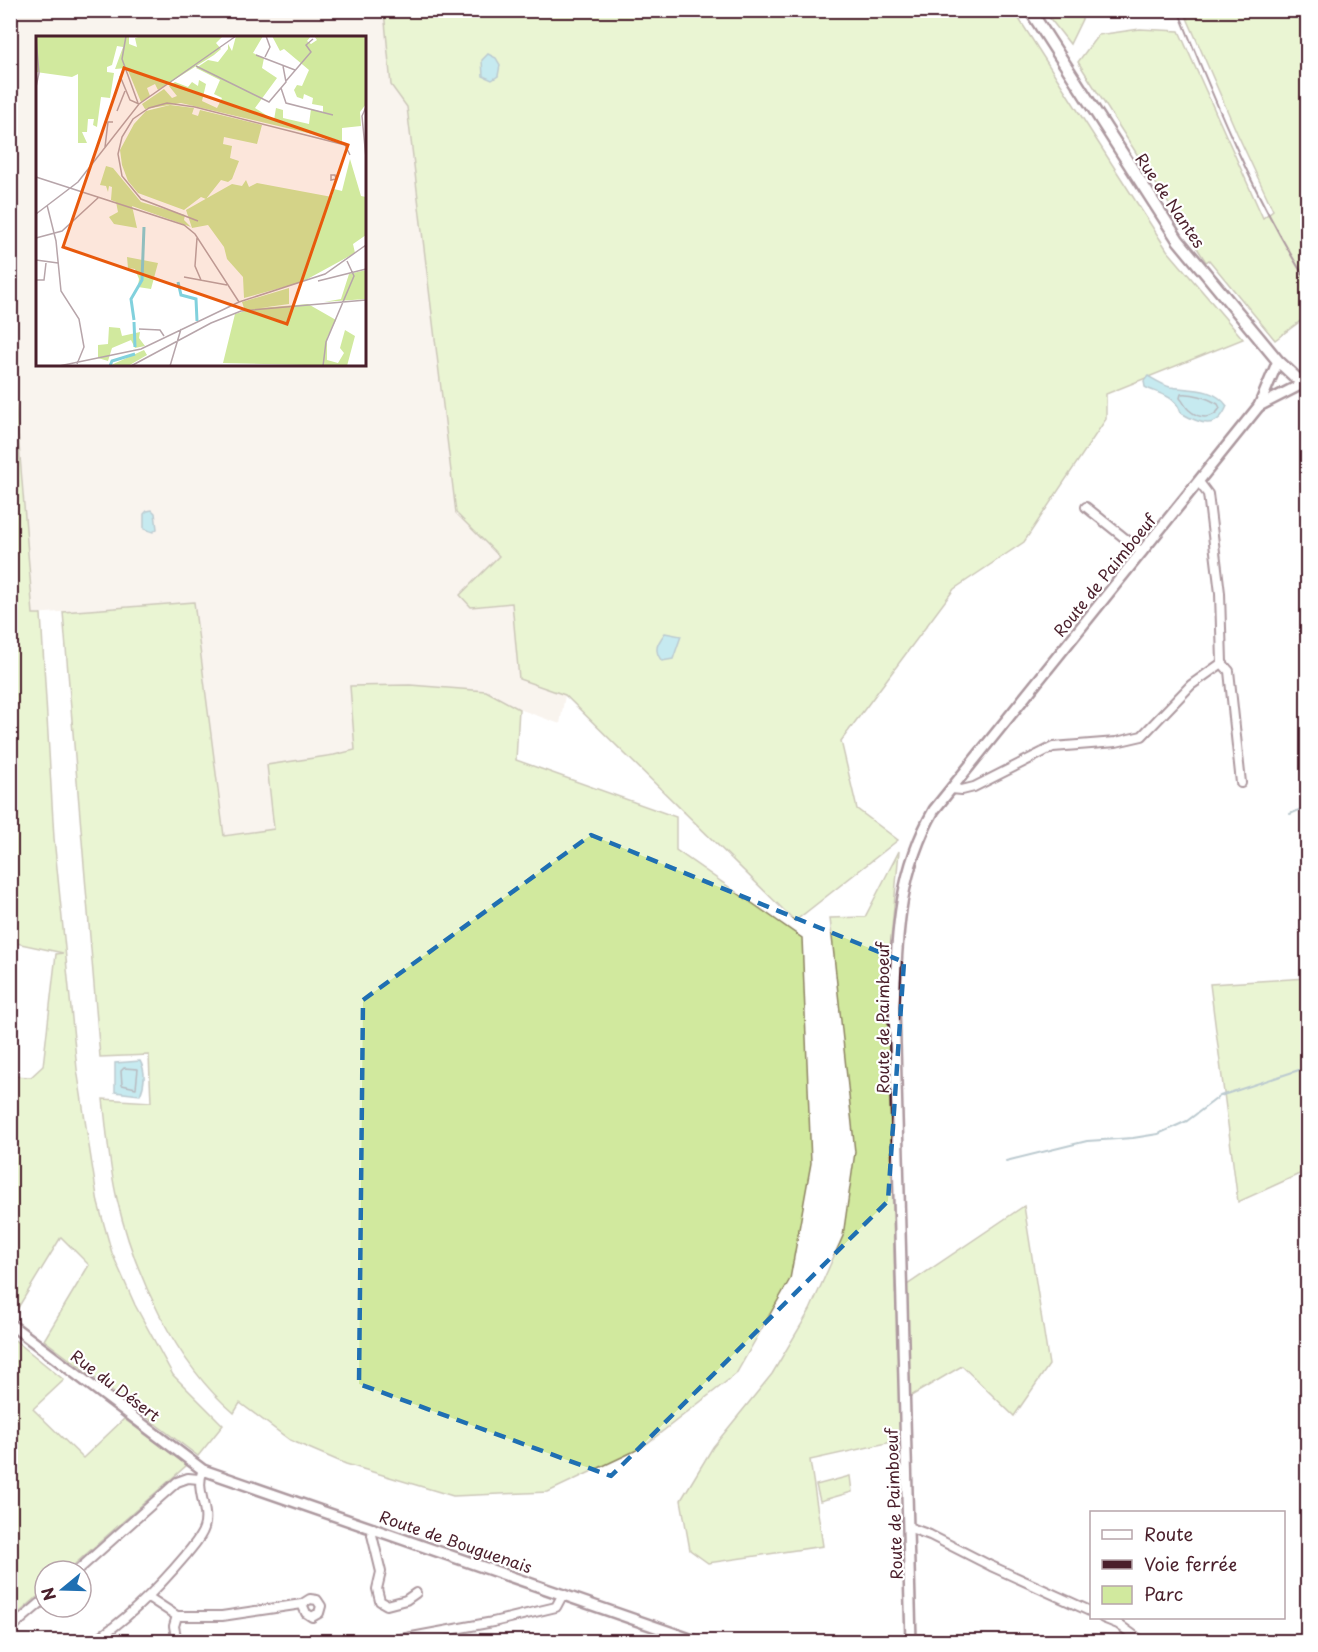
<svg xmlns="http://www.w3.org/2000/svg" width="1318" height="1652" font-family="'Playpen Sans',sans-serif">
	<rect width="100%" height="100%" fill="#fff"/>
	<filter id="ink" filterUnits="userSpaceOnUse"><feTurbulence type="fractalNoise" baseFrequency=".0167" numOctaves="2"/><feDisplacementMap in="SourceGraphic" scale="12" xChannelSelector="R" yChannelSelector="G"/><feConvolveMatrix kernelMatrix="1 2 1 2 8 2 1 2 1" color-interpolation-filters="sRGB"/></filter>
	<g filter="url(#ink)">
		<!-- built -->
		<path fill="#f2e6da" fill-rule="evenodd" d="M10,11H384L391,85L407,107L499,556L471,607L512,603L519,679L565,695L560,724L519,709L485,691L350,686L355,750L334,755L275,829L223,836L194,602L33,614L10,336ZM38,38H364V364H38Z"/>
		<!-- green -->
		<g fill="#d1e99e" stroke="#8e8464" stroke-width="1.5">
			<polygon points="384,11 1014,11 1167,250 1243,339 1106,394 1106,419 1024,542 954,589 841,741 857,809 898,840 795,921 565,695 519,679 512,603 471,607 460,595 499,556 456,513 407,107 391,85"/>
			<polygon points="1044,11 1086,11 1070,44"/>
			<polygon points="1184,11 1307,11 1307,316 1275,340 1209,260 1206,262 1078,62 1098,35 1140,29 1179,31 1263,218 1273,210 1237,133"/>
			<polygon points="10,336 33,614 41,614 54,838 77,1069 98,1203 112,1253 135,1305 173,1375 223,1425 198,1456 44,1340 89,1265 61,1237 13,1316 11,1314 11,1076 31,1077 43,1066 56,954 63,953 11,942"/>
			<path d="M194,602L224,836L274,829L267,765L334,755L355,750L350,686L410,685L486,691L519,709L516,760L676,817V850L802,938L811,1163L790,1279L736,1374L641,1448L548,1492L453,1496L346,1464L290,1440L240,1403L234,1413C175,1363 134,1273 117,1199C109,1166 107,1132 103,1099L151,1102L149,1055L100,1057L63,612Z"/>
			<polygon points="899,851 887,983 895,1293 1024,1206 1049,1365 1014,1416 962,1366 899,1403 901,1440 810,1460 823,1546 708,1563 690,1550 681,1500 713,1447 772,1374 810,1310 843,1236 855,1152 830,918 865,917"/>
			<polygon points="1307,978 1307,1117 1301,1123 1306,1171 1238,1202 1210,984"/>
			<polygon points="11,1337 64,1380 33,1409 83,1458 124,1419 187,1465 67,1571 45,1571 45,1590 11,1620"/>
			<polygon points="850,1476 852,1492 820,1501 816,1485"/>
		</g>
		<!-- water -->
		<g fill="#81d1dd" stroke="#6b8a96" stroke-width="1.5">
			<polygon points="488,54 496,58 500,65 498,76 492,80 483,76 482,60"/>
			<path d="M1148,376C1155,380 1163,385 1170,387C1190,390 1214,387 1227,406C1217,431 1200,424 1181,413C1176,395 1160,395 1145,387L1144,381Z"/>
			<polygon points="147,511 152,510 155,513 157,529 153,532 144,529 144,514"/>
			<path d="M665,633L681,636L673,659L662,661C653,650 657,644 665,633Z"/>
			<path d="M140,1061C146,1071 145,1084 140,1095L115,1092V1063Z"/>
		</g>
		<g fill="none" stroke-linecap="round" stroke-linejoin="round">
			<!-- shore -->
			<g stroke="#606672" stroke-width="1.5">
				<path d="M1181,394C1194,393 1207,398 1218,404L1220,408C1213,420 1199,419 1189,410C1185,407 1184,402 1180,398Z"/>
				<polygon points="124,1068 138,1069 136,1088 122,1085 121,1071"/>
			</g>
			<!-- stream -->
			<g stroke="#6b8a96" stroke-width="2">
				<polyline points="1290,814 1308,806"/>
				<polyline points="1006,1161 1087,1141 1133,1138 1158,1134 1187,1121 1220,1096 1308,1067"/>
			</g>
			<defs>
				<g id="minor">
					<polyline points="1199,482 1208,494 1220,593 1222,663 1229,671 1241,783"/>
					<polyline points="1086,507 1142,552"/>
					<polyline points="951,789 962,790 974,787 1053,747 1116,742 1142,736 1191,685 1222,663"/>
					<polyline points="908,1527 930,1535 991,1566 1092,1612"/>
					<polyline points="373,1528 372,1535 381,1572 377,1589 380,1601 387,1605 406,1600 416,1593"/>
					<polyline points="77,1571 177,1482 188,1478 199,1479"/>
					<polyline points="148,1597 177,1616 222,1616 302,1604 310,1599 317,1600 321,1606 319,1613 312,1617 306,1613 302,1604"/>
					<polyline points="1103,1618 1118,1624 1143,1642"/>
					<polyline points="10,1629 45,1599"/>
					<polyline points="390,1641 493,1622 556,1607 563,1594"/>
					<path d="M92,1642C128,1620 159,1587 186,1555C192,1547 201,1538 204,1528C210,1509 194,1490 203,1470"/>
					<polyline points="177,1642 174,1626 177,1616"/>
				</g>
				<g id="tertiary">
					<polyline points="1259,406 1302,384"/>
					<polyline points="10,1324 203,1470 699,1642"/>
					<path d="M911,1642L894,1006C897,936 898,873 934,810L1259,406L1278,361"/>
				</g>
				<polyline id="secondary" points="1030,10 1178,240 1278,361 1308,389"/>
			</defs>
			<!-- minor casing -->
			<use href="#minor" stroke="#4a1f2b" stroke-width="12"/>
			<!-- tertiary casing -->
			<use href="#tertiary" stroke="#4a1f2b" stroke-width="14"/>
			<!-- secondary casing -->
			<use href="#secondary" stroke="#4a1f2b" stroke-width="15"/>
			<!-- minor -->
			<use href="#minor" stroke="#fff" stroke-width="8"/>
			<!-- tertiary -->
			<use href="#tertiary" stroke="#fff" stroke-width="9"/>
			<!-- secondary -->
			<use href="#secondary" stroke="#fff" stroke-width="10"/>
			<!-- rail -->
			<path stroke="#4a1f2b" stroke-width="2" d="M1178,10C1216,104 1254,197 1308,283"/>
		</g>
	</g>
	<!-- marked area -->
	<path d="M0 0H1318V1652H0ZM591,835L904,962L888,1201L611,1476L359,1384L363,1000Z" fill="#fff" fill-opacity=".55" fill-rule="evenodd"/>
	<path fill="none" stroke="#1f6fb2" stroke-width="4.5" stroke-dasharray="12 8" stroke-linejoin="round" d="M591,835L904,962L888,1201L611,1476L359,1384L363,1000Z"/>
	<g text-anchor="middle" dominant-baseline="central" stroke-width="4.5" stroke-linejoin="round" paint-order="stroke">
		<!-- street labels -->
		<g font-size="16" fill="#4a1f2b" stroke="#fff">
			<text transform="translate(1171 200) rotate(56)">Rue de Nantes</text>
			<text transform="translate(1104 575) rotate(-51)">Route de Paimboeuf</text>
			<text transform="translate(882 1018) rotate(-90)">Route de Paimboeuf</text>
			<text transform="translate(116 1385) rotate(37)">Rue du Désert</text>
			<text transform="translate(893 1504) rotate(-92)">Route de Paimboeuf</text>
			<text transform="translate(456 1541) rotate(19)">Route de Bouguenais</text>
		</g>
	</g>
	<!-- overview -->
	<g transform="translate(36 36)">
		<rect width="330" height="330" fill="#fff"/>
		<path d="M0,0H93V8L101,11L99,2L105,0H187L180,7L185,13L178,19L122,54L119,48L111,52L114,60L105,66L91,32L79,33L87,11L81,10L76,29L71,31V36L78,37L74,62L65,61L61,91L57,89L58,83H52L51,96H46L51,107H42V38L36,41L0,36ZM200,0H227L217,17L228,22L226,32L241,42L219,72L238,84L240,72L247,74V82L273,88L275,73L287,76V70L276,68L277,62L268,58L267,63L261,61L258,54L261,49L266,50L273,34L248,13L244,15L236,0H275L271,5L275,8L281,4L278,0H330V68L324,76L325,90L306,92V105L145,67L109,73L106,68L128,53L136,62L141,60L133,50L139,46L152,51L156,46L162,50L163,44L170,48L166,65L181,72L186,62L178,58L184,44L160,32L172,24L182,26L192,13V8L196,15ZM134,69L158,72L156,78L162,80L164,74L226,89L221,108L188,101L187,108L196,110L194,122L203,125L196,143L192,146L185,144L170,163L165,161L148,174L102,157L92,145L86,129L84,114L98,88L110,75ZM314,123L325,160L330,161V199L317,208L319,217L266,246L208,262L207,241L191,223L188,211L172,189L156,192L150,174L196,148L206,150L210,144L213,151L221,147L296,161L298,153L306,155ZM70,130L77,132L105,166L149,179L148,184L155,191L96,170L101,192L78,188L73,181L82,176L80,166L75,164L76,151L73,150L72,156L70,150L64,149ZM91,221L122,227L115,253L102,251L103,243L99,233L92,232ZM330,234V263L288,266L305,263L313,238ZM253,252V268L224,272L272,268L300,284L291,302V324L302,327L308,317L304,312L309,294L319,300L311,330L187,327L199,278L209,275L206,266ZM73,291L84,292L86,300L104,296L103,302L109,310L99,312L95,304L76,312L72,325L62,322V309L72,308ZM108,314L111,319L92,330H73Z" fill="#d1e99e"/>
		<path fill="none" stroke="#81d1dd" stroke-width="3" d="M142,246L145,259L160,263L161,285M98,284L95,263L106,244L108,191M98,286L99,311M74,330L76,325L99,318"/>
		<path fill="none" stroke="#b7a5aa" stroke-width="1.5" d="M90,0L86,23L102,67M0,2L3,37L0,51M220,19L259,34M229,21L234,11L230,0M160,30L233,66L250,46L247,30M84,40L94,64L103,68M250,45L275,16L270,9L277,3M245,52L250,67L297,79M330,71L326,80L330,122M81,75L89,55M69,111L72,86H77M299,139L300,143L295,144V139ZM0,141L148,189L159,198L203,266M11,169L20,205L25,255L43,283L48,311L41,328M0,178L42,146L103,68L200,0M162,185L105,163L86,140L82,118L86,101L97,83L113,72L131,67L159,71L309,109L314,119M0,202L26,195L63,161M161,202L159,230L165,244M0,224L22,227M148,241L191,249M0,244H8L10,227M282,245L330,233M103,293L124,294L128,300M23,330L105,313L203,266L289,238L330,209M95,330L175,287L205,275L330,264M134,330L145,293M287,330L290,306L318,240L311,225"/>
		<path fill="#e8590c" fill-opacity="0.15" stroke="#e8590c" stroke-width="3" d="M88,32L312,109L251,288L27,211Z"/>
		<rect width="330" height="330" fill="none" stroke="#4a1f2b" stroke-width="3"/>
	</g>
	<!-- margin -->
	<rect width="1318" height="1652" fill="none" stroke="#fff" stroke-width="36"/>
	<rect x="18" y="18" width="1282" height="1616" fill="none" stroke="#4a1f2b" stroke-width="2" filter="url(#ink)"/>
	<!-- legend -->
	<rect x="1090" y="1511" width="195" height="108" fill="#ffffff" stroke="#b7a5aa" stroke-width="1.5"/>
	<rect x="1102" y="1530" width="30" height="9" fill="#ffffff" stroke="#b7a5aa" stroke-width="1.5"/>
	<text x="1144" y="1541" font-size="18" fill="#4a1f2b">Route</text>
	<rect x="1102" y="1560" width="30" height="9" fill="#4a1f2b" stroke="#b7a5aa" stroke-width="1.5"/>
	<text x="1144" y="1571" font-size="18" fill="#4a1f2b">Voie ferrée</text>
	<rect x="1102" y="1586" width="30" height="18" fill="#d1e99e" stroke="#b7a5aa" stroke-width="1.5"/>
	<text x="1144" y="1601" font-size="18" fill="#4a1f2b">Parc</text>
	<!-- north arrow -->
	<g transform="translate(63 1589) rotate(251)"><circle r="28" fill="#ffffff" stroke="#b7a5aa" stroke-width="1.5"/>
	<path d="M0-4.5L10 22L0 15L-10 22Z" fill="#1f6fb2"/>
	<text y="-9" font-size="16" font-weight="bold" text-anchor="middle" fill="#4a1f2b">N</text>
	</g>
</svg>
